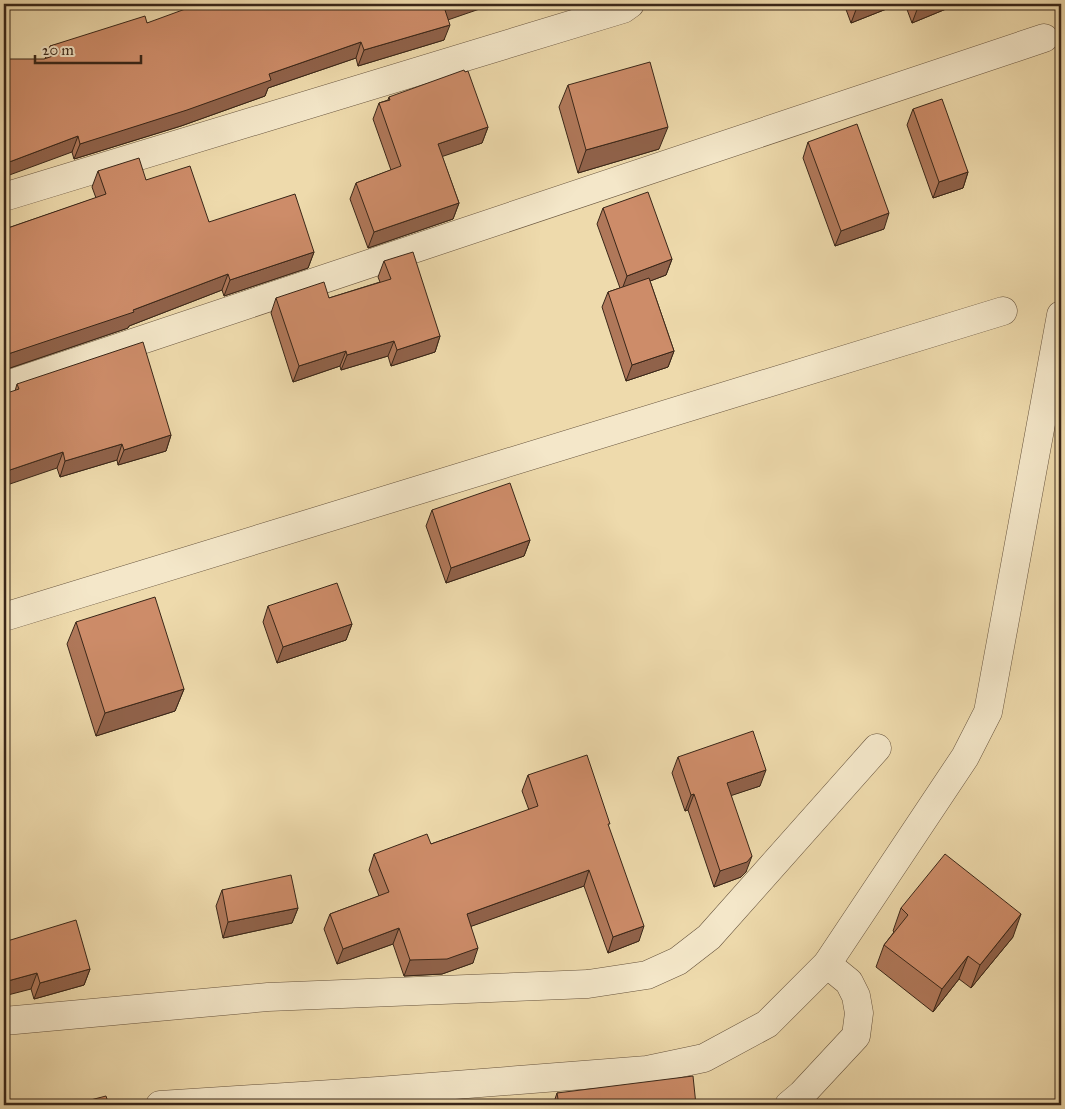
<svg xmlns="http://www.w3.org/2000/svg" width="1065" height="1109" font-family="'IM FELL Great Primer',serif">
	<rect width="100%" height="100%" fill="#eedaac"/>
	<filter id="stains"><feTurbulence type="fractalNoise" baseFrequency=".004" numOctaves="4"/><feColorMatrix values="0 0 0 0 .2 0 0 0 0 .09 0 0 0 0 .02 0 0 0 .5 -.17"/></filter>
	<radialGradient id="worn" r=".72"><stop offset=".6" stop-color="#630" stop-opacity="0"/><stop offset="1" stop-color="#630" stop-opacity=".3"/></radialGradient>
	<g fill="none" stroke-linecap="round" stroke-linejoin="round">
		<defs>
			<g id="minor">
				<polyline points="4,197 623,9 630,4"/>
				<polyline points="4,386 1044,38"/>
				<polyline points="4,617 1003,311"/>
				<polyline points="4,1021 268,997 588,984 647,975 678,961 709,937 877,748"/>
				<polyline points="160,1105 378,1091 647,1070 704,1058 767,1024 827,964 965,757 988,712 1061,315"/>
				<polyline points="789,1105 802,1094 856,1036 859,1013 856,996 849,982 827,964"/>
			</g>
		</defs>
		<!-- minor casing -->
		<use href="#minor" stroke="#66533d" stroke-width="29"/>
		<!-- minor -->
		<use href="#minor" stroke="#f4e7c9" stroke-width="28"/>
	</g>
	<!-- wall -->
	<g fill="#b0785a" stroke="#392618">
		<polygon points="844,4 899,4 851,23"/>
		<polygon points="905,4 948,4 946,9 912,23"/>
		<polygon points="448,19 444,40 358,66 356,58 268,88 265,96 181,126 74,159 45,59 50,46 147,23"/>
		<polygon points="568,85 659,149 578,173 559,107"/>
		<polygon points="389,97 488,127 482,143 442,156 459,203 453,219 368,248 350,199 356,183 391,170 373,119 379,103 388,100"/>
		<polygon points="913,109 968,172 963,188 933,198 907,125"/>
		<polygon points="808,142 884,229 835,246 803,158"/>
		<polygon points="98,171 146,180 209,222 314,252 308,268 224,296 222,290 129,326 128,328 4,370 4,226 5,229 96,198 92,187"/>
		<polygon points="603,208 672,259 666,275 650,281 674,351 668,367 626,381 602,307 608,292 620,288 597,224"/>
		<polygon points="384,261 440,336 435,352 391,366 388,356 341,370 340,366 293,382 271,313 276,298 329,298 380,282 378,277"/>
		<polygon points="17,384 171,435 166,451 118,465 117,460 60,477 57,468 15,391"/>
		<polygon points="432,510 530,540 524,556 446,583 426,526"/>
		<polygon points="268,606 352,624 346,640 277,663 263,622"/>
		<polygon points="76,622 184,689 175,711 96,736 67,644"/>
		<polygon points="678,757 760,786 731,795 746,872 741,877 714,887 688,810 685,811 672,773"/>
		<polygon points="528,775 608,827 639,941 608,953 584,886 471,926 473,963 442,974 404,976 393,944 337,964 324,929 330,914 379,896 369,870 374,854 431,844 529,810 522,791"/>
		<polygon points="222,890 298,908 292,923 223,938 216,906"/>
		<polygon points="901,908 1013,937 971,988 959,979 933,1012 876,967 884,945 894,932 893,931"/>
		<polygon points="4,942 90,969 84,985 34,999 31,989"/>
		<polygon points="557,1093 696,1105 553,1105"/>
	</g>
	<!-- shaded-wall -->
	<g fill="#90624a" stroke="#392618">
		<polygon points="453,4 494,4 439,23 444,7"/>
		<polygon points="865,4 899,4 851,23 857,7"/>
		<polygon points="926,4 948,4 946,9 912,23 918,7"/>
		<polygon points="450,25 444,40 358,66 364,50"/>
		<polygon points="361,42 356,58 268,88 265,96 181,126 74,159 80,144 269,74"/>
		<polygon points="488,127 482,143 432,160 438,144"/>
		<polygon points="668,127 659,149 578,173 586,150"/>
		<polygon points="78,136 72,152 4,177 4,164"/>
		<polygon points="968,172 963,188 933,198 939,182"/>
		<polygon points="459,203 453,219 368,248 374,232"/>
		<polygon points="889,213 884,229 835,246 841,231"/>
		<polygon points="314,252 308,268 224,296 230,280"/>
		<polygon points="672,259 666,275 621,292 627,276"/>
		<polygon points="228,274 222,290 129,326 128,328 4,370 4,365 8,354 133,310"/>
		<polygon points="440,336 435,352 391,366 397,350"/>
		<polygon points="394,341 388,356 341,370 347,355"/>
		<polygon points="346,351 340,366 293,382 299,366"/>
		<polygon points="674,351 668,367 626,381 632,365"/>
		<polygon points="171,435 166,451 118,465 124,450"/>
		<polygon points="122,444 117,460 60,477 65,461"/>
		<polygon points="63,452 57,468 4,486 4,472"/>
		<polygon points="530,540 524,556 446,583 451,568"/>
		<polygon points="352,624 346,640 277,663 283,647"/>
		<polygon points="184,689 175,711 96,736 105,713"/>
		<polygon points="766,770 760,786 721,799 727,783"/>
		<polygon points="694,794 688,810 685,811 691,795"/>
		<polygon points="752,856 746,872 741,877 714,887 720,871"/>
		<polygon points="589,870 584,886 461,930 467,914"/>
		<polygon points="298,908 292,923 223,938 228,922"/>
		<polygon points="1021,914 1013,937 971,988 980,965"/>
		<polygon points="644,926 639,941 608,953 613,937"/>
		<polygon points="399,928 393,944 337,964 343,949"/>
		<polygon points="478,948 473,963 442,974 404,976 410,960"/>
		<polygon points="968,956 959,979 933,1012 942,989"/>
		<polygon points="90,969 84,985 34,999 40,983"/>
		<polygon points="37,973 31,989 4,996 4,982"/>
	</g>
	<!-- building -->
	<g fill="#cd8c69" stroke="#392618">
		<polygon points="199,4 453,4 444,7 450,25 364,50 361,42 269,74 271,80 187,110 80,144 78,136 4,164 4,59 44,59 53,56 50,46 145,16 147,23"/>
		<polygon points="856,4 865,4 857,7"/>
		<polygon points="917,4 926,4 918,7"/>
		<polygon points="650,62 668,127 586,150 568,85"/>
		<polygon points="464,70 465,72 468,71 488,127 438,144 459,203 374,232 356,183 401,166 379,103 390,100 389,97"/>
		<polygon points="942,99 968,172 939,182 913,109"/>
		<polygon points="857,124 889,213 841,231 808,142"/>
		<polygon points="139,158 146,180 190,166 209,222 295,194 314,252 230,280 228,274 133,310 134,312 8,354 4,343 4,226 5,229 106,194 98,171"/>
		<polygon points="648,192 672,259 627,276 603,208"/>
		<polygon points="413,252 440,336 397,350 394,341 347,355 346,351 299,366 276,298 324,282 329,298 391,279 384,261"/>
		<polygon points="649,278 674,351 632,365 608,292"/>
		<polygon points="143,342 171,435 124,450 122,444 65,461 63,452 4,472 4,394 19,389 17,384"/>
		<polygon points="510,483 530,540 451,568 432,510"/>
		<polygon points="337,583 352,624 283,647 268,606"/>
		<polygon points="155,597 184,689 105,713 76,622"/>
		<polygon points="753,731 766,770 727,783 752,856 747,862 720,871 694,794 691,795 678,757"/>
		<polygon points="587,755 610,824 608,824 644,926 613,937 589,870 467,914 478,948 447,959 410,960 399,928 343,949 330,914 389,892 374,854 427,834 431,844 538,806 528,775"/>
		<polygon points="945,854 1021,914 980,965 968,956 942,989 884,945 908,915 901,908"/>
		<polygon points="291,875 298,908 228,922 222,890"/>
		<polygon points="76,920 90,969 40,983 37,973 4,982 4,942"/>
		<polygon points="693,1076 696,1105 559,1105 557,1093"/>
		<polygon points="106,1096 109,1105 71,1105"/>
	</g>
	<!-- margin -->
	<rect width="1065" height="1109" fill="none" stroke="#eedaac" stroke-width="20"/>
	<rect x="5" y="5" width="1055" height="1099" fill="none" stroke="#392618" stroke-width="2.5"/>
	<rect x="10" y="10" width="1045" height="1089" fill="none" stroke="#392618"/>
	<!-- scale -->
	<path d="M35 55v8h106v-8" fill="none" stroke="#392618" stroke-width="2.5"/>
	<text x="42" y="55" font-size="15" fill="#392618" stroke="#f4e7c9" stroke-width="4" paint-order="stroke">20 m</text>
	<rect width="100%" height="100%" filter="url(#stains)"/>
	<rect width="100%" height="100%" fill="url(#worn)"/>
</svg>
